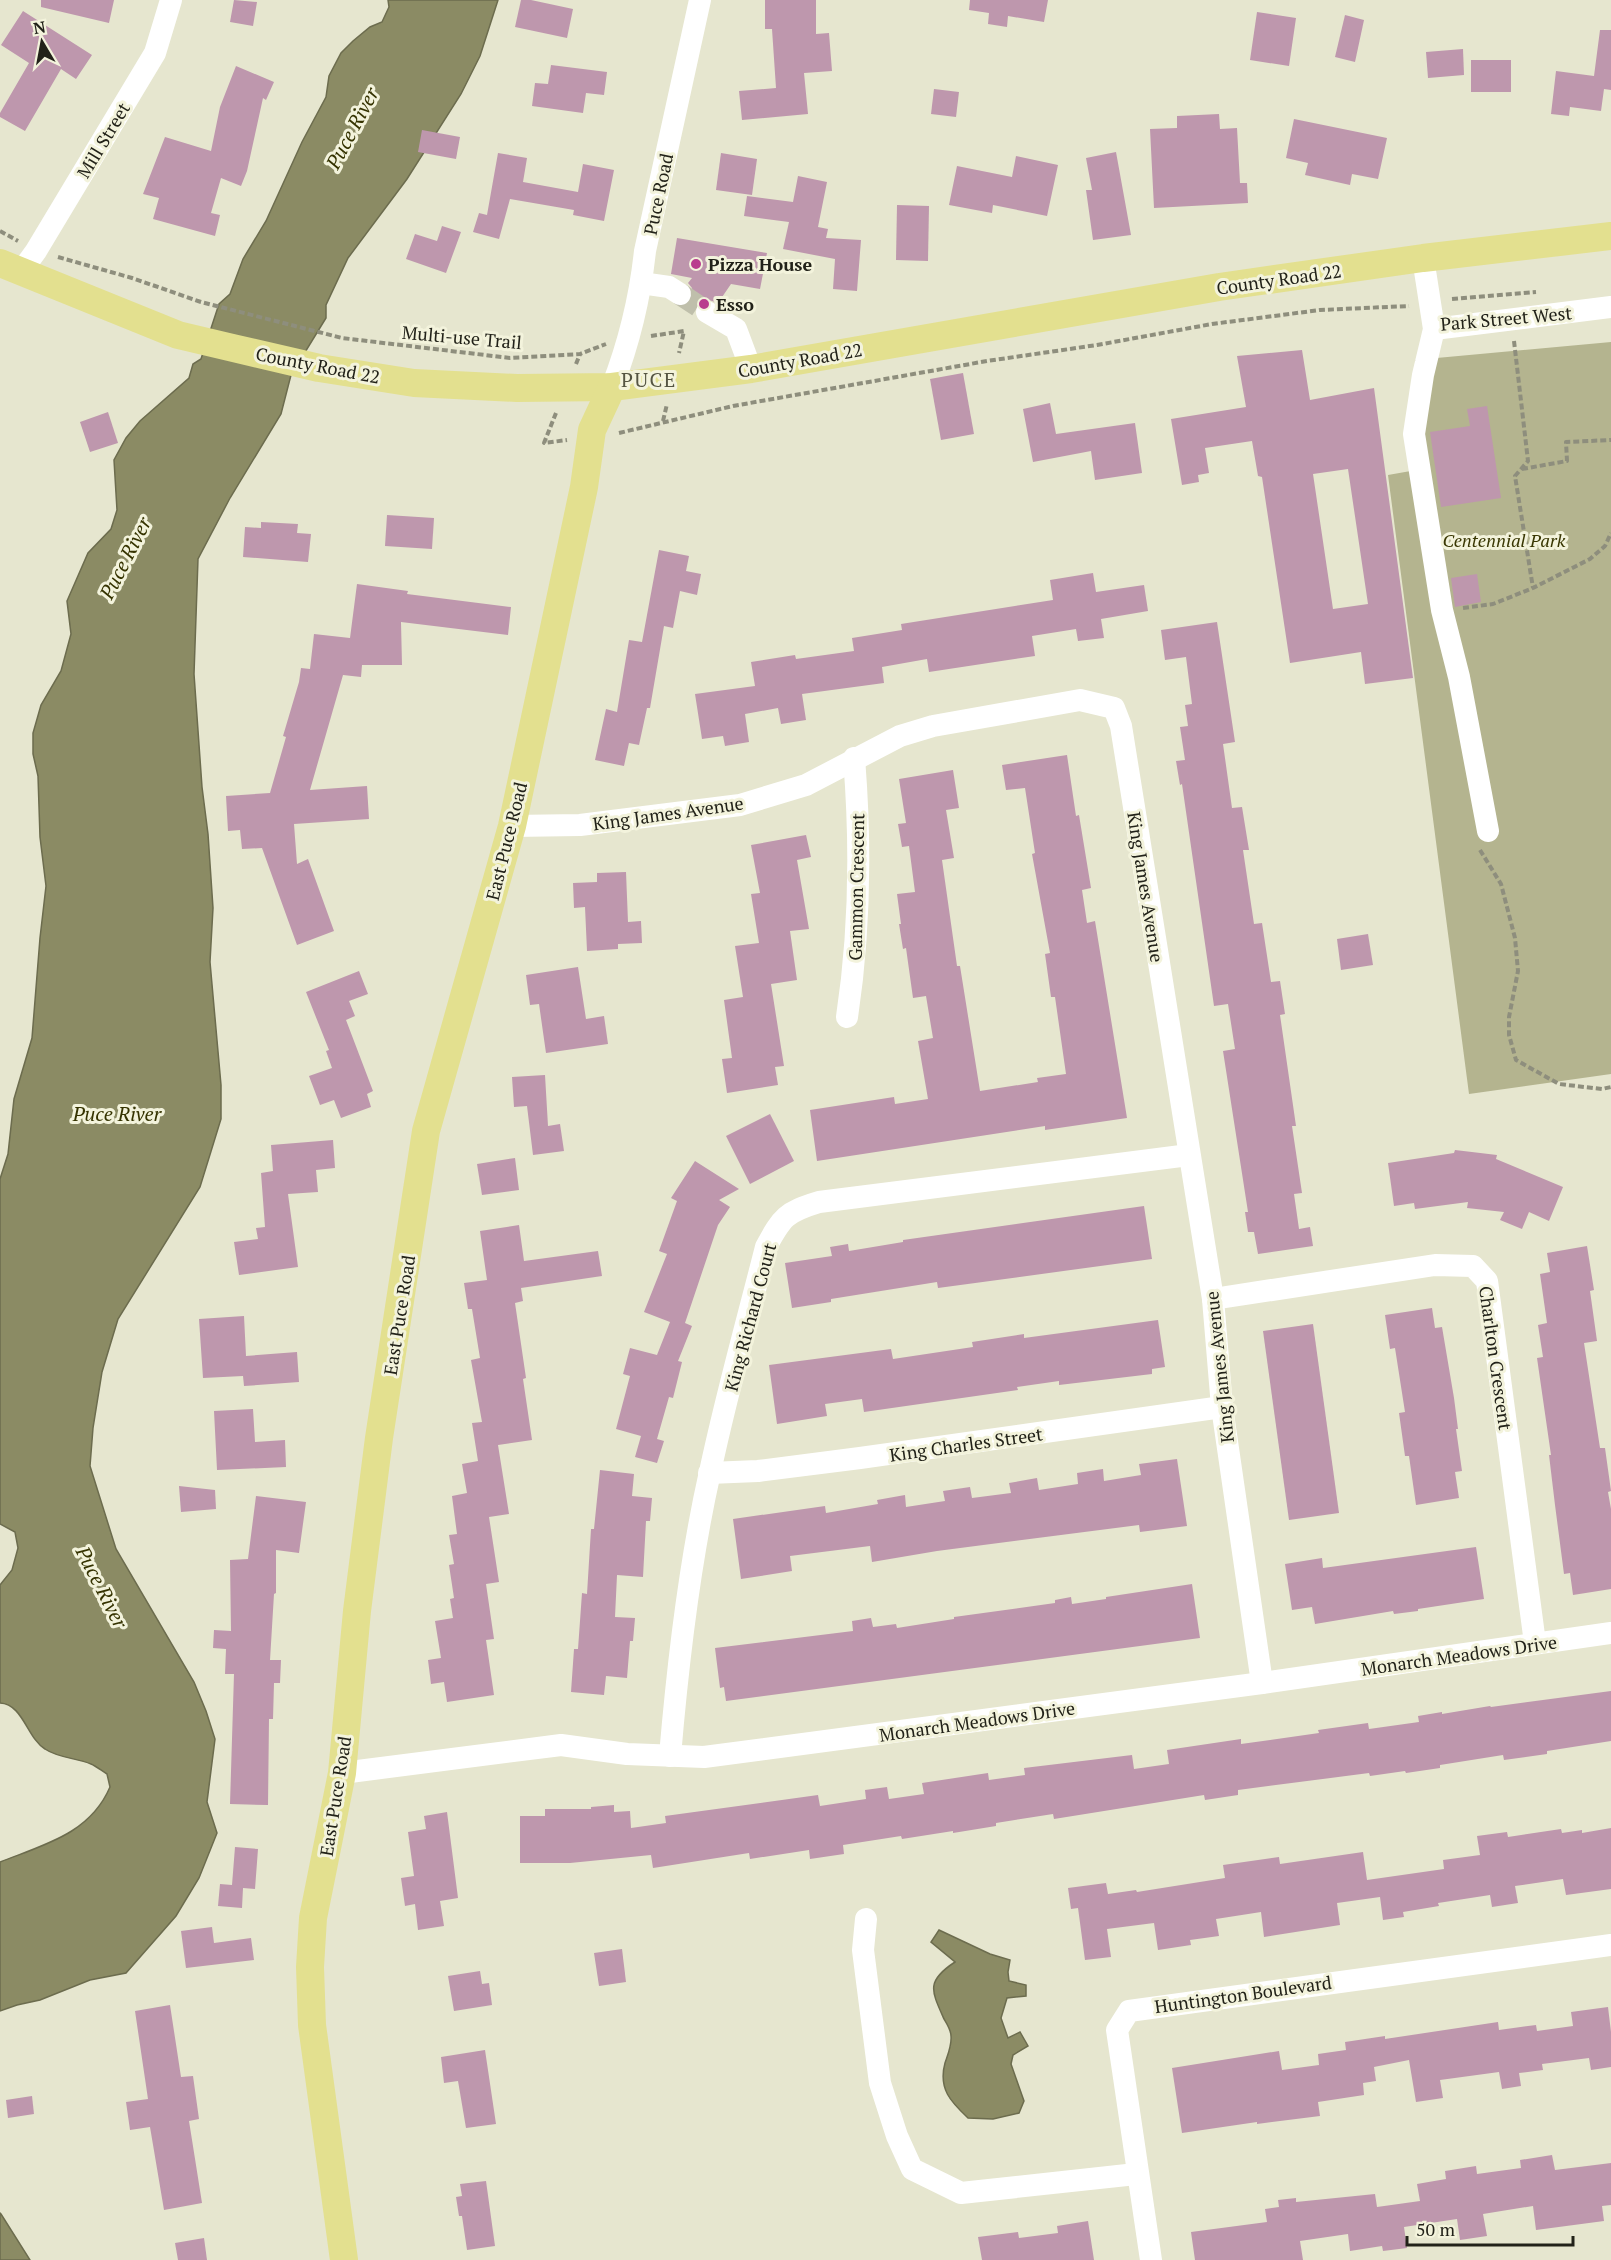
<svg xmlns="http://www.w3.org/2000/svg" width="1611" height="2260" font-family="'PT Serif',serif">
	<rect width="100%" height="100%" fill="#e6e6cf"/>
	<!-- green -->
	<polygon fill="#b4b48f" points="1611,342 1611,1074 1469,1094 1388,475 1422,469 1415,360"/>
	<!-- water -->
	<g fill="#8b8b64" stroke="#6c6c4e" stroke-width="1.5">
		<path d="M388,0H498L480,56L461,94L407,179L348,258L326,305V318L291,375L281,414L230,498L198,559L194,674L202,787L208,834L213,908L210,962L221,1085V1119L200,1187L118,1319L102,1372L93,1428L90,1466L116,1549L194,1682L206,1711L215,1739L207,1802L217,1833L199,1878L176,1916L126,1973L90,1980L40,2000L17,2005L0,2011V1862C43,1845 90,1834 110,1787L107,1774C102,1771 96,1766 91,1764C77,1758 58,1758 45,1749C27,1738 23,1704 0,1703V1585L12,1570L18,1548L15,1532L0,1524V1179L8,1154L14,1099L32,1038L40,938L46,886L40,837L38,776L33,754V733L41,705L61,671L71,634L67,601L88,553L111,529L117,510L114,460L126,438L140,421L189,378L193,364L201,359L219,304L230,294L243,259L266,221L302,142L326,97L329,76L341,53L353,41L370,27L382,22L389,7Z"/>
		<path d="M939,1930L990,1954L1010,1960L1008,1972L1009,1981L1026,1985V1996L1007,1998L1001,2018L1008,2038L1020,2032L1028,2046L1013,2055L1011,2064L1024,2101L1019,2113L993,2119L968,2118C951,2102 938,2089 945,2063C948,2054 952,2045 951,2036C951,2030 947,2024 944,2019C931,1990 926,1981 955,1962L931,1942Z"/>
		<polygon points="0,2213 1,2214 30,2260 0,2260"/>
	</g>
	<!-- building -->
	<g fill="#be97ad" fill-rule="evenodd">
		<polygon points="41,0 114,0 109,23 41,7"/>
		<polygon points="234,0 257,2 253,26 230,22"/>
		<polygon points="521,0 531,0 573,9 567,38 515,27"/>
		<polygon points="765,0 816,0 816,34 829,33 832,71 804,73 808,114 742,120 739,91 776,88 772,29 765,29"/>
		<polygon points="970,0 1048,0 1044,22 1008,16 1007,27 988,24 989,13 969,10"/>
		<polygon points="23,11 92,55 76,79 61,69 25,131 0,117 0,113 29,63 1,45"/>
		<polygon points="1257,12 1296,18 1289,66 1250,60"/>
		<polygon points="1345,15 1364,20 1355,62 1335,57"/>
		<polygon points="1600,30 1611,30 1611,90 1604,89 1601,111 1570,107 1569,116 1551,114 1556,71 1594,76"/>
		<polygon points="1463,49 1464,75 1428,78 1426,52"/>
		<rect x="1471" y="60" width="40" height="32"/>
		<polygon points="551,65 607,72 604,95 586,93 583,113 532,106 535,83 548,84"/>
		<polygon points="236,66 274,82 266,100 263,98 247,171 241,186 221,178 211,213 220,215 215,236 153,219 159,198 143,194 165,137 211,151 220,107"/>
		<polygon points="934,89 959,92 956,117 931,114"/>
		<polygon points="1219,114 1220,129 1237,128 1240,183 1247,183 1248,203 1154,208 1150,129 1177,128 1177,116"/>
		<polygon points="1294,119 1387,138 1378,179 1352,174 1350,185 1305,175 1308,163 1286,158"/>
		<polygon points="422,130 460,137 456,159 418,152"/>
		<polygon points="1116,152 1131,235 1093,240 1086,190 1092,190 1086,158"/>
		<polygon points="498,153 527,158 523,182 578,192 583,164 614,170 604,221 573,215 574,210 510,199 499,239 473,232 479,213 487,215"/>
		<polygon points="721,153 757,159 752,195 716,190"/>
		<polygon points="1016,156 1058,165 1047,216 993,205 992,213 949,205 957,166 1012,177"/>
		<polygon points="798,176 827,182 818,227 828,229 826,238 861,240 857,291 833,289 835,259 783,249 789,222 744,216 747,196 793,202"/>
		<polygon points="897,205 929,206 928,261 896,260"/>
		<polygon points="442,226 461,232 446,273 406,259 415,234 437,241"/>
		<polygon points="677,238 767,253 760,289 731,284 718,303 706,299 700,301 694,309 688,305 693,295 692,288 688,283 692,278 671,274"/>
		<path d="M1302,350L1310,400L1374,388L1413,678L1365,684L1361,652L1290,663L1262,477L1258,476L1252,441L1205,448L1209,473L1198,475L1199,482L1182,485L1171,419L1246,407L1237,356ZM1348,469L1368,604L1333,609L1313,474Z"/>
		<polygon points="963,373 974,434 941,440 930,379"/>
		<polygon points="1050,403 1056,434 1135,423 1142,473 1095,480 1091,451 1033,462 1023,409"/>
		<polygon points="1487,406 1501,498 1441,507 1430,432 1470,426 1467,409"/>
		<polygon points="108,412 118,443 90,452 80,422"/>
		<polygon points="387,515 434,518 432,549 385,546"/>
		<polygon points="261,522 298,524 297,533 311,534 308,562 243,557 245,527 261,528"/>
		<polygon points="659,550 689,556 686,571 701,574 697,595 680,591 673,628 664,626 650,708 647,708 639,745 629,743 624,766 595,760 606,709 617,712 629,640 642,642"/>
		<polygon points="1093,573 1096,592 1144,585 1148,611 1101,619 1104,638 1078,641 1076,629 1032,636 1035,656 929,672 927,659 882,667 884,683 802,694 806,720 781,724 778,708 745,714 749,742 725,746 723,736 702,739 695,694 755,686 751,662 795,655 796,659 854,651 852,638 902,630 901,624 1053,600 1050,580"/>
		<polygon points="1477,574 1481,602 1455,607 1451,578"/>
		<polygon points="357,584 408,591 407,594 511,607 508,635 401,622 402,665 362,665 361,677 343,675 310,790 367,786 369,819 294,824 297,864 308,859 334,931 297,945 262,848 242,849 240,830 228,831 226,796 270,793 286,737 283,736 299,682 301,668 310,669 314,634 350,638"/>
		<polygon points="1217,622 1235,742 1223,744 1232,808 1242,807 1249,850 1243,850 1254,924 1262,923 1271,982 1280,981 1285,1014 1280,1015 1296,1126 1292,1126 1302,1193 1294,1194 1299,1229 1310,1227 1313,1246 1258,1254 1254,1232 1248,1232 1245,1212 1248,1212 1223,1051 1235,1049 1228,1004 1214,1006 1182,784 1180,785 1176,761 1185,760 1180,727 1188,726 1185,705 1192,704 1186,657 1165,660 1161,630"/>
		<polygon points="1067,755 1076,816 1079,815 1091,888 1082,890 1087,923 1095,921 1127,1118 1045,1130 1045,1126 817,1161 810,1110 894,1097 895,1104 928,1099 918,1041 933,1038 926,996 913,998 906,948 903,949 899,924 901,924 897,894 915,892 909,846 902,847 898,824 906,823 899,779 953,770 959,808 946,810 954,858 942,860 957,966 960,966 980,1091 1038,1082 1037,1078 1066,1074 1055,997 1051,997 1045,954 1050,953 1032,854 1035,853 1025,788 1006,790 1002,765"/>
		<polygon points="806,835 811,857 797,860 809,929 790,931 797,980 771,984 784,1066 775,1067 778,1085 727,1093 722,1059 732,1058 724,1000 743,997 735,946 759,943 751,894 760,893 751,845"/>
		<polygon points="626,872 628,922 641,921 642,943 618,944 618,949 587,951 585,907 574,908 573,883 597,882 597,873"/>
		<polygon points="1368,934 1373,965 1341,970 1337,939"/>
		<polygon points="578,967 586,1019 604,1016 608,1044 546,1053 539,1004 530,1005 526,975"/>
		<polygon points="359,971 368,994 349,1001 355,1016 346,1020 373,1091 367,1094 371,1107 341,1118 334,1100 320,1105 309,1076 332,1068 326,1051 329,1050 306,992"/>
		<polygon points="545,1075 548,1126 560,1124 564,1151 533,1155 527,1106 514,1107 512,1077"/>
		<polygon points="770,1114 794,1161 750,1184 726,1136"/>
		<polygon points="333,1140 335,1168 316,1170 318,1192 288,1194 298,1267 239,1275 234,1242 258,1239 256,1228 265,1227 261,1173 273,1171 271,1145"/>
		<polygon points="1455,1150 1497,1155 1496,1159 1563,1187 1549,1221 1529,1212 1522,1229 1500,1220 1504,1212 1467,1208 1468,1202 1415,1209 1414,1203 1394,1206 1388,1163 1454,1153"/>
		<polygon points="515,1158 519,1190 482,1195 477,1164"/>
		<polygon points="695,1161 739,1189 719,1200 730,1207 718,1225 685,1323 692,1326 678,1361 682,1362 673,1398 669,1397 657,1439 664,1441 657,1463 635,1457 641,1436 616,1429 630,1376 623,1374 630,1348 657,1355 670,1322 644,1312 667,1254 659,1251 677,1201 671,1198"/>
		<polygon points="1144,1206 1152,1259 938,1288 937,1282 831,1299 831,1302 792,1308 785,1263 832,1256 830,1247 848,1244 849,1251 903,1242 903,1240"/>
		<polygon points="519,1225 524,1261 598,1251 602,1276 521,1288 523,1301 515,1303 526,1378 523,1379 532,1440 498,1445 509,1514 489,1517 499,1582 486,1584 494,1639 486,1640 494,1695 447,1702 444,1682 431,1684 428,1660 441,1658 435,1621 453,1618 450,1599 454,1598 449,1565 454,1564 449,1535 457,1534 452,1496 467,1493 462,1464 478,1461 472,1423 482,1422 471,1360 480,1358 472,1309 468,1309 464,1283 487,1280 480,1231"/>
		<polygon points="1587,1246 1594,1290 1590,1291 1597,1341 1584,1343 1600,1448 1605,1448 1611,1491 1608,1492 1611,1509 1611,1589 1573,1595 1570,1573 1564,1574 1555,1505 1549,1455 1551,1455 1537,1358 1543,1357 1538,1325 1547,1323 1540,1274 1550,1272 1547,1253"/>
		<polygon points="1432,1308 1435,1328 1442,1327 1454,1398 1458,1429 1456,1429 1462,1471 1455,1472 1459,1498 1416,1505 1409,1456 1405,1456 1399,1413 1405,1412 1395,1348 1390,1349 1385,1315"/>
		<polygon points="244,1316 246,1356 297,1352 299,1382 244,1386 243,1376 203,1378 199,1319"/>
		<polygon points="1158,1320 1165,1367 1152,1369 1152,1374 1059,1385 1059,1381 1017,1387 1018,1390 864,1412 862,1399 825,1404 827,1416 777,1424 769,1365 891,1349 893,1359 973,1347 972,1342 1024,1334 1024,1338"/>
		<polygon points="1313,1324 1339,1513 1289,1520 1263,1331"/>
		<polygon points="253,1409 255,1442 285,1440 286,1467 217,1470 214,1411"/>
		<polygon points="1177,1459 1187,1526 1140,1532 1139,1525 937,1551 872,1562 870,1546 790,1556 792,1571 741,1579 733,1519 825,1506 826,1513 878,1504 877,1500 905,1495 906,1507 945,1501 943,1491 970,1487 972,1498 1011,1493 1009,1483 1037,1478 1039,1490 1078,1484 1077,1473 1103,1469 1104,1481 1141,1475 1139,1464"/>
		<polygon points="600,1470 634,1474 632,1496 652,1498 650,1521 646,1521 643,1577 617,1575 615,1617 635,1618 633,1641 630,1641 627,1678 606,1676 604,1695 571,1692 574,1649 578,1649 582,1593 587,1594 591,1529 594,1529"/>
		<polygon points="179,1486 215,1490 216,1509 181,1512"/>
		<polygon points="256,1496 306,1502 299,1553 276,1550 276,1593 274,1594 270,1660 281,1660 280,1683 274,1683 273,1719 269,1719 268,1805 230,1804 234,1674 225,1674 226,1649 213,1648 214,1630 231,1631 230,1560 248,1559"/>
		<polygon points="1476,1547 1484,1599 1418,1609 1418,1611 1394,1614 1393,1611 1315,1624 1312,1607 1292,1610 1285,1564 1322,1558 1323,1568"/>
		<polygon points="1192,1584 1200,1638 726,1701 724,1687 720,1688 715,1648 853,1631 852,1621 871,1618 873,1627 896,1624 897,1628 954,1619 954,1617 1055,1603 1055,1600 1071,1597 1072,1604 1106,1599 1106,1597"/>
		<polygon points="1611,1691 1611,1741 1547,1751 1547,1754 1504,1760 1503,1755 1440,1765 1440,1768 1406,1773 1405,1771 1370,1776 1369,1773 1238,1790 1238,1795 1205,1800 1204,1795 1054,1819 1053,1814 996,1823 996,1826 953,1833 953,1831 902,1839 901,1836 843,1845 844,1854 810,1859 809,1850 750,1859 749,1853 653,1868 651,1855 570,1863 520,1863 520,1816 545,1816 545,1809 591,1809 591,1807 614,1805 614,1812 630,1811 631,1828 666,1823 665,1816 818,1795 820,1806 866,1799 865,1790 887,1787 889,1799 924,1794 922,1783 988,1773 989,1780 1025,1775 1024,1768 1132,1755 1134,1769 1169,1764 1167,1750 1241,1739 1241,1744 1319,1733 1318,1730 1368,1723 1369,1729 1419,1722 1418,1716 1442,1712 1442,1714 1490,1706 1491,1707"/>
		<polygon points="447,1812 458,1898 440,1901 444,1926 418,1930 415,1904 405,1906 401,1878 414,1876 408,1832 426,1829 424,1816"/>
		<polygon points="1611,1828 1611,1889 1566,1895 1563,1879 1515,1886 1518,1903 1492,1907 1490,1895 1438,1903 1439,1906 1403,1912 1404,1917 1383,1920 1380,1897 1337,1903 1340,1925 1264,1937 1261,1912 1216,1919 1219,1936 1190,1940 1191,1945 1158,1950 1154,1923 1107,1929 1111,1957 1085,1960 1078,1908 1071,1909 1068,1888 1106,1883 1108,1894 1136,1890 1137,1892 1225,1878 1223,1865 1279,1857 1280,1864 1363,1852 1367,1880 1444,1869 1443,1860 1480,1855 1477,1836 1507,1832 1508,1837 1561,1829 1562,1833 1582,1830 1582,1833"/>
		<polygon points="235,1847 258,1849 255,1889 243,1888 242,1908 218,1906 220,1884 232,1885"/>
		<polygon points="212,1927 214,1943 251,1938 254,1960 186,1968 181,1931"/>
		<polygon points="622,1949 626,1982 599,1986 594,1953"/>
		<polygon points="480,1971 482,1984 489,1983 492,2005 454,2011 448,1976"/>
		<polygon points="170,2005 181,2077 193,2076 199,2119 189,2121 202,2203 164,2210 150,2127 130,2130 126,2102 148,2099 135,2011"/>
		<polygon points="1608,2007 1611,2032 1611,2067 1591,2070 1589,2058 1542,2064 1543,2070 1519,2073 1521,2086 1502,2089 1499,2072 1440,2080 1443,2098 1416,2102 1409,2060 1374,2067 1376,2081 1363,2083 1364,2095 1318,2102 1320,2116 1257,2124 1257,2122 1182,2133 1172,2068 1279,2051 1282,2070 1319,2065 1318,2054 1346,2050 1345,2042 1385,2036 1385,2039 1498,2022 1499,2030 1536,2025 1537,2031 1573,2026 1571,2012"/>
		<polygon points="485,2050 496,2124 466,2128 458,2081 444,2083 441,2057"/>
		<polygon points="32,2096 34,2114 8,2118 6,2100"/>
		<polygon points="1552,2155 1555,2170 1611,2163 1611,2205 1602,2206 1604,2221 1536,2230 1533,2206 1483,2214 1487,2236 1460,2240 1457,2219 1404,2227 1407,2248 1383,2251 1382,2246 1350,2251 1348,2234 1300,2241 1303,2260 1195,2260 1191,2232 1267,2222 1265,2209 1279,2207 1278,2200 1296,2198 1296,2202 1375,2194 1377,2207 1420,2201 1417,2184 1446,2179 1445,2171 1476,2166 1477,2174 1521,2168 1520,2160"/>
		<polygon points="486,2181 495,2246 467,2250 462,2216 459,2216 456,2197 462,2196 460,2184"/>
		<polygon points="1088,2221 1094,2260 982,2260 978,2237 1018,2232 1019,2238 1058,2233 1057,2226"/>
		<polygon points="204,2238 207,2260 178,2260 175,2243"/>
	</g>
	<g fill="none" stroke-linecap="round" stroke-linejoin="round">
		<!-- minor-tunnel -->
		<polyline stroke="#bfbfab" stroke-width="22" stroke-dasharray="22 11" stroke-linecap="butt" points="680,294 707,312"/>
		<!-- path -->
		<g stroke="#8e8e7d" stroke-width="4" stroke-dasharray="6 3" stroke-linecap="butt">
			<polyline points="0,231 18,241"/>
			<polyline points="58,257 132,278 201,302 342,338 510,358 580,354 606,344"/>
			<polyline points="1452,299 1536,292"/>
			<polyline points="651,336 684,331 679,353"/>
			<polyline points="1514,341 1528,461 1515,476 1533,588"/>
			<polyline points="576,364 580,354"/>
			<polyline points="556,413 544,443 567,440"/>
			<polyline points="663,421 667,404"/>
			<polyline points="619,433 733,406 987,361 1097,345 1212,324 1320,310 1409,306"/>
			<polyline points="1522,469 1567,461 1566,442 1611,440"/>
			<polyline points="1463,608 1493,604 1533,588 1590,559 1605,546 1611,533"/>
			<polyline points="1480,850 1501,884 1515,938 1518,971 1509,1017 1509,1035 1516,1060 1559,1084 1602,1089 1611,1087"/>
		</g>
		<!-- minor -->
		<g stroke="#fff" stroke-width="22">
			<polyline points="1423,258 1434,329 1423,375 1414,434 1442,610 1459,677 1488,831"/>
			<polyline points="20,273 36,251 155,53 171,0"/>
			<polyline points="641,283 669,287 680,294"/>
			<polyline points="707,312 736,329 751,369"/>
			<polyline points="1434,329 1611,307"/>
			<path d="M612,387C629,343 640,298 645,251L700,0"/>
			<polyline points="512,826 580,825 740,805 806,785 900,736 933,726 1080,700 1114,708 1121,726 1213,1299 1222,1407 1262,1683"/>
			<path d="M847,1017C860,931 861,844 854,758"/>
			<polyline points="1213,1299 1435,1265 1473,1266 1487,1281 1535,1643"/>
			<polyline points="709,1473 758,1471 860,1458 1222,1407"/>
			<path d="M670,1756C678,1661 689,1565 710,1472C726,1396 747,1322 766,1247C782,1217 786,1212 819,1202L1189,1155"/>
			<polyline points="342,1773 561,1745 627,1754 704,1757 1262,1683 1611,1633"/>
			<polyline points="866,1919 863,1950 880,2083 897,2136 912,2169 961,2193 1136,2174"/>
			<polyline points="1151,2260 1117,2030 1129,2011 1611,1945"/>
		</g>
		<!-- major -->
		<g stroke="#e3e08f" stroke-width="28">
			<polyline points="0,263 178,335 233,348 319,368 414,383 517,388 612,387 751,369 1219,287 1423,258 1611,236"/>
			<polyline points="344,2260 312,2025 310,1967 313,1918 342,1773 357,1611 379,1438 426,1131 512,826 584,487 592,430 612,387"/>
		</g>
	</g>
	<!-- markers -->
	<g fill="#b93d8e" stroke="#f3f3dc" stroke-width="2">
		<circle cx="696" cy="264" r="6"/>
		<circle cx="704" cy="304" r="6"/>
	</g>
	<g text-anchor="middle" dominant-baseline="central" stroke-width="6" stroke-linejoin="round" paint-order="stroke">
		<!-- street labels -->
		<g font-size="18" fill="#222219" stroke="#f3f3dc">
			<text transform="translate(103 140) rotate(-59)">Mill Street</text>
			<text transform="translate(658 194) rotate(-78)">Puce Road</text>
			<text transform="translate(1279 279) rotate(-8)">County Road 22</text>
			<text transform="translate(1506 318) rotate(-5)">Park Street West</text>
			<text transform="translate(462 337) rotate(5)">Multi-use Trail</text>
			<text transform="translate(800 360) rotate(-10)">County Road 22</text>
			<text transform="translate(318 365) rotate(11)">County Road 22</text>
			<text transform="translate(668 813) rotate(-8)">King James Avenue</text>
			<text transform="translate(506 841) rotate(-76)">East Puce Road</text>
			<text transform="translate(856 887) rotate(-89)">Gammon Crescent</text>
			<text transform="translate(1146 887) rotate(81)">King James Avenue</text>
			<text transform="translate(399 1315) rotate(-81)">East Puce Road</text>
			<text transform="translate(750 1317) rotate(-75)">King Richard Court</text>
			<text transform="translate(1496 1358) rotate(82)">Charlton Crescent</text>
			<text transform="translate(1219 1367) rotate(-96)">King James Avenue</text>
			<text transform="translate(966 1444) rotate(-8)">King Charles Street</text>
			<text transform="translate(1459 1655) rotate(-8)">Monarch Meadows Drive</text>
			<text transform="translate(977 1721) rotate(-8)">Monarch Meadows Drive</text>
			<text transform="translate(335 1796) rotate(-81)">East Puce Road</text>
			<text transform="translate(1243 1994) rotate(-8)">Huntington Boulevard</text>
		</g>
		<!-- poi labels -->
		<g font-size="18" font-weight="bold" fill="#222219" stroke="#f3f3dc" text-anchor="start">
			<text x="708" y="264">Pizza House</text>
			<text x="716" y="304">Esso</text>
		</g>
		<!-- park labels -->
		<g font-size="18" font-style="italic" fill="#393703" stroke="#f3f3dc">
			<text x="1504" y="540">Centennial Park</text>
		</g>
		<!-- water labels -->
		<g font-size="20" font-style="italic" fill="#353300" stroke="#f3f3dc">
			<text transform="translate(352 128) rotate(-62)">Puce River</text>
			<text transform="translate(125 558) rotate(-63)">Puce River</text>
			<text x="117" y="1113">Puce River</text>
			<text transform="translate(102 1587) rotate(63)">Puce River</text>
		</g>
		<!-- neighbourhood labels -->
		<g font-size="20" letter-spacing="1.5" fill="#555542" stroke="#f3f3dc">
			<text x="649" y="379">PUCE</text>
		</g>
	</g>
	<!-- north arrow -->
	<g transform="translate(42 42) rotate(350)" stroke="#f3f3dc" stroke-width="4.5" paint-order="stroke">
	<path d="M0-4.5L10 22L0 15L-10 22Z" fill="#222219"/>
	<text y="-9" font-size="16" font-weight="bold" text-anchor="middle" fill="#222219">N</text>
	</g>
	<!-- scale -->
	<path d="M1407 2236v9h166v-9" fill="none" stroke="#222219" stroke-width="3"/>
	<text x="1416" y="2236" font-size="18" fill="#222219" stroke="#f3f3dc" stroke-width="4.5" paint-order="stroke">50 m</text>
</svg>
